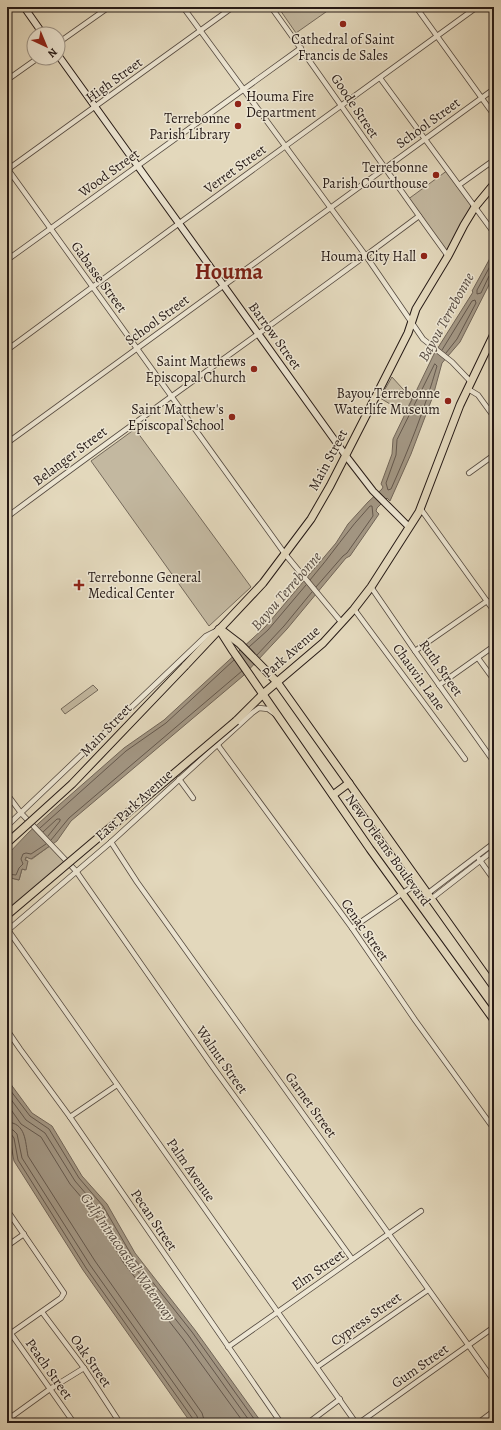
<svg xmlns="http://www.w3.org/2000/svg" width="501" height="1430" font-family="Alegreya,serif">
	<rect width="100%" height="100%" fill="#e3d8bc"/>
	<filter id="stains"><feTurbulence type="fractalNoise" baseFrequency=".005" numOctaves="4"/><feColorMatrix values="0 0 0 0 .2 0 0 0 0 .09 0 0 0 0 .02 0 0 0 .5 -.17"/></filter>
	<radialGradient id="worn" r=".72"><stop offset=".6" stop-color="#630" stop-opacity="0"/><stop offset="1" stop-color="#630" stop-opacity=".3"/></radialGradient>
	<!-- green -->
	<g fill="#c3b8a0" stroke="#74695b">
		<polygon points="278,7 333,7 296,33"/>
		<polygon points="448,170 475,207 448,256 407,200"/>
		<polygon points="392,377 412,399 405,413 380,398"/>
		<polygon points="135,429 251,587 209,626 91,461"/>
		<polygon points="93,685 98,690 65,714 61,709"/>
		<polygon points="51,845 69,863 7,915 7,877 19,880 22,869 25,870 26,857 32,859"/>
	</g>
	<!-- water -->
	<g fill="#a39784" stroke="#716558">
		<polygon points="494,251 494,275 460,342 442,363 433,396 411,454 390,501 387,498 377,508 376,511 379,514 350,556 346,558 287,629 243,676 71,821 57,841 31,859 26,857 25,860 28,861 26,870 22,869 19,880 7,877 7,855 29,832 59,805 124,748 164,720 265,627 336,543 348,524 368,502 382,489 383,487 381,484 392,454 393,439 434,354 473,292 472,291"/>
		<polygon points="7,1079 32,1113 52,1126 82,1176 107,1204 135,1253 195,1330 262,1423 191,1423 83,1270 14,1161 10,1139 7,1135"/>
	</g>
	<g fill="none" stroke-linecap="round" stroke-linejoin="round">
		<!-- shore -->
		<g stroke="#64584d" stroke-width="1">
			<polyline points="494,259 477,290 477,294 481,293 489,276 494,275"/>
			<polyline points="442,350 472,301 475,300 476,303 457,339 446,353"/>
			<path d="M435,364L437,366C425,408 409,449 391,489L388,490L386,483L396,455L397,440Z"/>
			<path d="M310,580C331,556 348,529 370,506H372L373,516L347,553L343,556L316,587"/>
			<polyline points="249,647 268,630 306,585"/>
			<polyline points="257,655 284,626 312,592"/>
			<polyline points="40,828 126,751 166,723 234,660"/>
			<polyline points="43,832 57,819 60,819 60,821 48,836"/>
			<polyline points="51,840 69,818 242,671"/>
			<polyline points="7,874 16,875 19,868 23,864 21,859 23,854 26,853 31,854 46,844"/>
			<polyline points="7,1086 30,1116 49,1129 79,1178 103,1206 132,1256 192,1332 257,1423"/>
			<polyline points="7,1094 26,1120 45,1133 75,1181 99,1209 128,1259 188,1335 251,1423"/>
			<polyline points="7,1104 21,1124 41,1137 70,1184 94,1212 123,1262 183,1339 244,1423"/>
			<path d="M7,1122C26,1123 25,1141 28,1156L95,1261L202,1413L205,1423"/>
			<polyline points="7,1128 13,1130 17,1134 22,1158 90,1265 197,1416 199,1423"/>
			<polyline points="7,1133 11,1134 14,1138 18,1160 86,1268 193,1419 194,1423"/>
		</g>
		<defs>
			<g id="street">
				<polyline points="183,7 366,256 423,339 452,362 471,382"/>
				<path d="M271,7C331,90 388,174 448,256"/>
				<polyline points="416,7 494,115"/>
				<polyline points="58,43 109,7"/>
				<polyline points="380,78 494,233"/>
				<polyline points="7,80 38,58"/>
				<polyline points="7,168 285,554 342,623"/>
				<polyline points="7,170 233,7"/>
				<polyline points="459,185 494,160"/>
				<polyline points="7,260 301,48"/>
				<polyline points="7,350 174,227 477,7"/>
				<polyline points="468,389 478,395 494,417"/>
				<polyline points="7,443 494,89"/>
				<polyline points="469,473 494,455"/>
				<polyline points="420,508 494,611"/>
				<path d="M7,517C143,415 283,318 419,216"/>
				<polyline points="371,587 415,651 494,762"/>
				<polyline points="354,609 465,759"/>
				<polyline points="415,651 487,601"/>
				<polyline points="478,658 494,680"/>
				<polyline points="439,685 494,646"/>
				<polyline points="217,744 352,928 415,1020 494,1129"/>
				<polyline points="179,779 193,798"/>
				<polyline points="7,794 21,813 76,871 213,1067 352,1259"/>
				<polyline points="7,826 206,636 216,631"/>
				<polyline points="111,842 137,882 494,1381"/>
				<polyline points="479,859 494,880"/>
				<polyline points="427,894 494,843"/>
				<polyline points="431,899 494,850"/>
				<polyline points="352,928 419,882"/>
				<polyline points="8,930 356,1423"/>
				<polyline points="7,931 111,842 252,713 259,708 268,709 275,714"/>
				<polyline points="7,1030 20,1049 70,1117 281,1423"/>
				<polyline points="70,1117 117,1085"/>
				<polyline points="7,1210 64,1293 61,1298 7,1336"/>
				<polyline points="7,1246 24,1234"/>
				<polyline points="42,1312 84,1368 120,1423"/>
				<polyline points="7,1328 74,1423"/>
				<polyline points="228,1347 421,1211"/>
				<polyline points="317,1367 428,1290"/>
				<polyline points="7,1420 50,1389 84,1368"/>
				<polyline points="308,1423 340,1399"/>
				<polyline points="359,1423 494,1327"/>
				<polyline points="478,1423 494,1411"/>
			</g>
			<g id="secondary">
				<polyline points="24,7 43,34"/>
				<polyline points="58,55 346,456 373,491 409,527"/>
			</g>
			<g id="primary">
				<polyline points="219,629 233,651 370,849 494,1020"/>
				<polyline points="223,631 240,644 277,682 494,987"/>
				<polyline points="185,666 263,583 311,519 330,486 375,398 408,333 416,309 448,256 464,225 475,207 494,184"/>
				<polyline points="236,721 263,694 323,643 354,609 371,587 419,512 460,405 494,334"/>
				<polyline points="333,795 349,783"/>
			</g>
		</defs>
		<!-- street casing -->
		<use href="#street" stroke="#554a40" stroke-width="6"/>
		<!-- secondary casing -->
		<use href="#secondary" stroke="#261a16" stroke-width="8"/>
		<!-- primary casing -->
		<use href="#primary" stroke="#261a16" stroke-width="9"/>
		<!-- street -->
		<use href="#street" stroke="#ede6d3" stroke-width="4.5"/>
		<!-- secondary -->
		<use href="#secondary" stroke="#ede6d3" stroke-width="6"/>
		<!-- primary -->
		<use href="#primary" stroke="#e3d8bc" stroke-width="7"/>
		<defs>
			<g id="primary-bridge">
				<polyline points="7,843 72,784 185,666"/>
				<polyline points="7,915 236,721"/>
			</g>
		</defs>
		<!-- primary-bridge casing -->
		<use href="#primary-bridge" stroke="#261a16" stroke-width="9" stroke-linecap="butt"/>
		<!-- primary-bridge -->
		<use href="#primary-bridge" stroke="#e3d8bc" stroke-width="7"/>
	</g>
	<!-- markers -->
	<g fill="#8f2418" stroke="#ede6d3" stroke-width="1.5">
		<circle cx="343" cy="24" r="4"/>
		<circle cx="238" cy="104" r="4"/>
		<circle cx="238" cy="126" r="4"/>
		<circle cx="436" cy="175" r="4"/>
		<circle cx="424" cy="256" r="4"/>
		<circle cx="254" cy="369" r="4"/>
		<circle cx="448" cy="401" r="4"/>
		<circle cx="232" cy="417" r="4"/>
		<path d="M77 579h4v4h4v4h-4v4h-4v-4h-4v-4h4z"/>
	</g>
	<g text-anchor="middle" dominant-baseline="central" stroke-width="3" stroke-linejoin="round" paint-order="stroke">
		<!-- poi labels -->
		<g font-size="14" fill="#261a16" stroke="#ede6d3" text-anchor="end">
			<text x="343" y="39" text-anchor="middle">Cathedral of Saint<tspan x="343" dy="16">Francis de Sales</tspan></text>
			<text x="246" y="96" text-anchor="start">Houma Fire<tspan x="246" dy="16">Department</tspan></text>
			<text x="230" y="118">Terrebonne<tspan x="230" dy="16">Parish Library</tspan></text>
			<text x="428" y="167">Terrebonne<tspan x="428" dy="16">Parish Courthouse</tspan></text>
			<text x="416" y="256">Houma City Hall</text>
			<text x="246" y="361">Saint Matthews<tspan x="246" dy="16">Episcopal Church</tspan></text>
			<text x="440" y="393">Bayou Terrebonne<tspan x="440" dy="16">Waterlife Museum</tspan></text>
			<text x="224" y="409">Saint Matthew's<tspan x="224" dy="16">Episcopal School</tspan></text>
			<text x="88" y="577" text-anchor="start">Terrebonne General<tspan x="88" dy="16">Medical Center</tspan></text>
		</g>
		<!-- street labels -->
		<g font-size="14" fill="#261a16" stroke="#ede6d3">
			<text transform="translate(114 80) rotate(-36)">High Street</text>
			<text transform="translate(355 106) rotate(56)">Goode Street</text>
			<text transform="translate(428 123) rotate(-36)">School Street</text>
			<text transform="translate(235 169) rotate(-36)">Verret Street</text>
			<text transform="translate(109 173) rotate(-36)">Wood Street</text>
			<text transform="translate(99 277) rotate(54)">Gabasse Street</text>
			<text transform="translate(157 320) rotate(-36)">School Street</text>
			<text transform="translate(275 336) rotate(54)">Barrow Street</text>
			<text transform="translate(70 456) rotate(-37)">Belanger Street</text>
			<text transform="translate(328 460) rotate(-62)">Main Street</text>
			<text transform="translate(291 652) rotate(-41)">Park Avenue</text>
			<text transform="translate(441 668) rotate(55)">Ruth Street</text>
			<text transform="translate(419 677) rotate(54)">Chauvin Lane</text>
			<text transform="translate(106 730) rotate(-46)">Main Street</text>
			<text transform="translate(134 805) rotate(-42)">East Park Avenue</text>
			<text transform="translate(388 850) rotate(54)">New Orleans Boulevard</text>
			<text transform="translate(365 930) rotate(55)">Cenac Street</text>
			<text transform="translate(222 1060) rotate(55)">Walnut Street</text>
			<text transform="translate(311 1105) rotate(54)">Garnet Street</text>
			<text transform="translate(191 1170) rotate(55)">Palm Avenue</text>
			<text transform="translate(154 1220) rotate(56)">Pecan Street</text>
			<text transform="translate(318 1270) rotate(-35)">Elm Street</text>
			<text transform="translate(366 1319) rotate(-35)">Cypress Street</text>
			<text transform="translate(91 1361) rotate(55)">Oak Street</text>
			<text transform="translate(420 1366) rotate(-35)">Gum Street</text>
			<text transform="translate(49 1369) rotate(55)">Peach Street</text>
		</g>
		<!-- water labels -->
		<g font-size="15" font-style="italic" fill="#584c42" stroke="#ede6d3">
			<text transform="translate(446 317) rotate(-61)">Bayou Terrebonne</text>
			<text transform="translate(286 591) rotate(-49)">Bayou Terrebonne</text>
			<text transform="translate(128 1257) rotate(55)">Gulf Intracoastal Waterway</text>
		</g>
		<!-- town labels -->
		<g font-size="22" font-weight="bold" fill="#7a1f14" stroke="#ede6d3">
			<text x="229" y="272">Houma</text>
		</g>
	</g>
	<!-- margin -->
	<rect width="501" height="1430" fill="none" stroke="#e3d8bc" stroke-width="24"/>
	<rect x="8" y="8" width="485" height="1414" fill="none" stroke="#261a16" stroke-width="2"/>
	<rect x="12" y="12" width="477" height="1406" fill="none" stroke="#261a16"/>
	<!-- north arrow -->
	<g transform="translate(46 46) rotate(136)"><circle r="19" fill="#ede6d3" stroke="#9d9487"/>
	<path d="M0-3L7 15L0 10L-7 15Z" fill="#8f2418"/>
	<text y="-6" font-size="11" font-weight="bold" text-anchor="middle" fill="#261a16">N</text>
	</g>
	<rect width="100%" height="100%" filter="url(#stains)"/>
	<rect width="100%" height="100%" fill="url(#worn)"/>
</svg>
